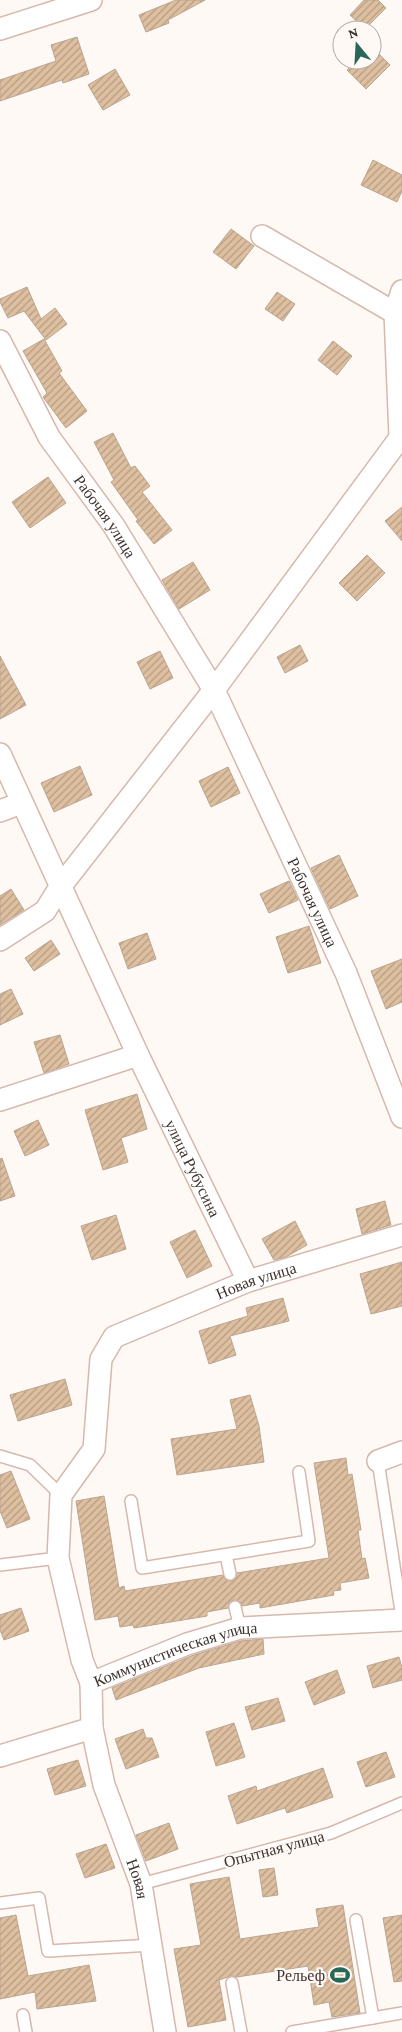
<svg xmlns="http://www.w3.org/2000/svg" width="402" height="2032" font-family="'Crimson Pro',serif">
	<defs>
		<pattern id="building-hatch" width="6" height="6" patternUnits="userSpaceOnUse" patternTransform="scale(1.25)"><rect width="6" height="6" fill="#debfa0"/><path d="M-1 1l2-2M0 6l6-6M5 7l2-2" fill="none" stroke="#b59c83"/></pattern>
	</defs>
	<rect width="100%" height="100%" fill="#fff9f6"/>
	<!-- building -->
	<g fill="url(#building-hatch)" stroke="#b9a590">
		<polygon points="176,0 205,0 168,20 169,23 146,32 139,15"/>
		<polygon points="364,0 378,0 386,8 365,29 350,15"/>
		<polygon points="77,37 89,74 63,83 62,80 0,101 0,80 56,61 51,45"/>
		<polygon points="372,47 390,65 366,89 347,70 357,60 372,60"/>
		<polygon points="115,69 130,95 103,110 88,85"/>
		<polygon points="373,160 402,175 402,191 397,202 361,185"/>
		<polygon points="231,229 254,246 236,269 213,252"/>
		<polygon points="27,287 41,319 55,308 67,324 46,340 24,311 8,318 0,302 0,299"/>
		<polygon points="277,292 295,304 283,321 265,309"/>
		<polygon points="44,339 62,371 59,373 87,411 66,428 43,397 47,393 23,351"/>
		<polygon points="333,341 352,356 337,375 318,360"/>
		<polygon points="113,433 131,468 135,466 150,486 142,492 172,530 154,544 136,521 138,520 111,482 114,480 94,442"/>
		<polygon points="48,477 66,503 30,528 12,502"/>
		<polygon points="402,507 402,541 385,521"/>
		<polygon points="367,555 385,573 357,601 339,583"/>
		<polygon points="193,562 210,590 179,609 162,580"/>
		<polygon points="300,645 308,661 285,673 277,657"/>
		<polygon points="160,651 173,678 150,689 137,662"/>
		<polygon points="0,656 26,705 0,719"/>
		<polygon points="80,766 92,795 54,812 41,783"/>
		<polygon points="228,767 240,793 211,807 199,781"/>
		<polygon points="339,855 358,896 330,909 311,868"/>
		<polygon points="289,881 298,900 269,913 260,894"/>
		<polygon points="11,889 24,910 0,925 0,896"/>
		<polygon points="309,926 321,963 288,973 276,937"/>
		<polygon points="147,933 156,959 128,969 119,943"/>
		<polygon points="51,940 60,954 34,971 25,958"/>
		<polygon points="402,959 402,1002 386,1009 371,971"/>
		<polygon points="11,989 23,1014 0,1025 0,994"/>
		<polygon points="60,1035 69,1064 44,1073 34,1042"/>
		<polygon points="137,1094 147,1129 121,1138 128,1162 103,1170 85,1110"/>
		<polygon points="38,1120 49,1145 25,1156 14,1131"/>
		<polygon points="2,1158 15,1196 0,1201 0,1159"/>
		<polygon points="385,1201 391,1225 362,1234 356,1209"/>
		<polygon points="116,1215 126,1249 92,1260 81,1226"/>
		<polygon points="295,1221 307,1245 286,1257 274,1260 262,1239"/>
		<polygon points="195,1230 212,1266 187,1278 170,1242"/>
		<polygon points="402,1262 402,1306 371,1314 360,1274"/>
		<polygon points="283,1298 289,1321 230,1336 236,1355 209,1364 199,1331 248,1316 246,1308"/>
		<polygon points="65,1379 72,1405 18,1421 10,1395"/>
		<polygon points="250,1395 259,1426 264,1462 177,1475 171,1439 237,1429 230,1400"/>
		<polygon points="346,1458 348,1475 352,1474 361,1530 358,1530 362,1559 365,1558 369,1578 340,1583 341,1590 333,1591 334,1595 260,1608 260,1603 242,1606 240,1602 234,1600 230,1602 228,1608 207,1612 207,1616 134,1628 133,1625 120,1627 118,1616 95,1620 76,1501 104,1496 119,1588 124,1586 125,1591 223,1575 225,1579 231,1581 235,1579 237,1573 329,1558 314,1463"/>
		<polygon points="11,1471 30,1519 7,1528 0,1511 0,1475"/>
		<polygon points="21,1608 29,1631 4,1640 0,1630 0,1615"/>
		<polygon points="263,1639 264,1654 199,1668 116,1700 112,1688 191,1656 240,1641"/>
		<polygon points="399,1657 402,1668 402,1680 373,1688 367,1666"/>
		<polygon points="337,1670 345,1693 314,1705 305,1682"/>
		<polygon points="278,1698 285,1721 252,1730 245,1707"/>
		<polygon points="234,1723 245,1757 216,1766 206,1732"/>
		<polygon points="143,1729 146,1738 152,1738 159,1757 126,1769 115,1739"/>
		<polygon points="386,1752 395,1777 366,1787 357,1762"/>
		<polygon points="78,1760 86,1786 55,1795 47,1769"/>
		<polygon points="323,1768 333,1797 287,1813 285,1808 237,1824 228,1796 256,1786 257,1791"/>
		<polygon points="169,1823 178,1849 146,1861 136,1835"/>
		<polygon points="106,1844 115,1868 85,1878 76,1854"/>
		<polygon points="274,1868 278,1895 263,1897 259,1870"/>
		<polygon points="229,1877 240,1939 319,1927 316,1909 343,1905 360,2013 332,2017 329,2002 314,2005 308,1966 237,1977 231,1976 219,1980 226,2020 188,2027 174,1949 201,1945 190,1884"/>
		<polygon points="16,1915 28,1976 89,1965 96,2001 37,2009 35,1992 0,1999 0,1918"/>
		<polygon points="402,1915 402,1981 394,1982 383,1918"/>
	</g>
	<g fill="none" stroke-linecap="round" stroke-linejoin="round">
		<defs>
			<g id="service">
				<polyline points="0,1456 30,1465 61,1495"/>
				<polyline points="378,1461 402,1618"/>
				<polyline points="131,1501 142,1568 309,1541 299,1472"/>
				<polyline points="226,1555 230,1574"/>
				<polyline points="0,1565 58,1558"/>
				<polyline points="235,1607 240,1628"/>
				<polyline points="141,1884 331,1833 402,1803"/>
				<polyline points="0,1903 39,1898 48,1951 152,1945"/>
				<polyline points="356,1920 373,2018"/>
				<polyline points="232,1983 241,2032"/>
				<polyline points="23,2015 26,2032"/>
				<polyline points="292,2032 402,2013"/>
			</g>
			<g id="minor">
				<polyline points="0,29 91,0"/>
				<polyline points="262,236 395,313"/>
				<path id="s1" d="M0,341L49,437L114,526L214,690L346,973L402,1117"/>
				<polyline points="400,437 395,313 402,291"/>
				<polyline points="0,754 138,1055"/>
				<polyline points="0,811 21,803"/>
				<polyline points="0,940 45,911 60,887 214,690 402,435"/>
				<path id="s2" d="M0,1100L138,1055L248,1281"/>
				<polyline points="378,1461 402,1452"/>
				<path id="s3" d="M91,1683L82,1660L58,1558L61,1495L94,1449L101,1359L114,1337L248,1281L402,1235"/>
				<path id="s4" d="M92,1728L104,1785L141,1884L165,2032"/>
				<path id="s5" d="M0,1756L92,1728L91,1683L187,1644L240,1628L402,1620"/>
			</g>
		</defs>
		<!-- service casing -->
		<use href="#service" stroke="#d6b8ad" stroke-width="14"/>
		<!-- minor casing -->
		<use href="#minor" stroke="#d6b8ad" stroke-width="24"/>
		<!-- service -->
		<use href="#service" stroke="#fff" stroke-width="11"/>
		<!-- minor -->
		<use href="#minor" stroke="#fff" stroke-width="21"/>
	</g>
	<!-- icons -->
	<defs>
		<symbol id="stadium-bare" viewBox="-9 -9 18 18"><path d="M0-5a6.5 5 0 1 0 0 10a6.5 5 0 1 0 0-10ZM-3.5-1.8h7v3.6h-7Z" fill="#276857" stroke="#fff9f6" stroke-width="2.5" paint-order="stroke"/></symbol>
	</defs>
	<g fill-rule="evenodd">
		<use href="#stadium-bare" x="326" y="1961" width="28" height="28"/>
	</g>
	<g text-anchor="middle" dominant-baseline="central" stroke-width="4.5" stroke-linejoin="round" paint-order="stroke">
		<!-- street labels -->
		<g font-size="16" fill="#3f332e" stroke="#fff9f6">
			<text stroke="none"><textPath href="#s1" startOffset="205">Рабочая улица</textPath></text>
			<text stroke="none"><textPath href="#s1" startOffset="644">Рабочая улица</textPath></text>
			<text stroke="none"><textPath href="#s2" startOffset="271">улица Рубусина</textPath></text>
			<text stroke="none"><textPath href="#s3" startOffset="518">Новая улица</textPath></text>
			<text stroke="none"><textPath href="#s5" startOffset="231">Коммунистическая улица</textPath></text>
			<text transform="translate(274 1849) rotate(-15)">Опытная улица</text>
			<text stroke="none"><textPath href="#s4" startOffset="158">Новая</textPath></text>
		</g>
		<!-- poi labels -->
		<g font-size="16" fill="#3f332e" stroke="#fff9f6" text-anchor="end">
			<text x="325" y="1975">Рельеф</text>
		</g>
	</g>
	<!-- north arrow -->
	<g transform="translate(357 45) rotate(342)"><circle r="24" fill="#fff9f6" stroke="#b2aaa6"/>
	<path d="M0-4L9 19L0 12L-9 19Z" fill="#276857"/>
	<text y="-8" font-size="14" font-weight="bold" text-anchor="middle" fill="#3f332e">N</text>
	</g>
</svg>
